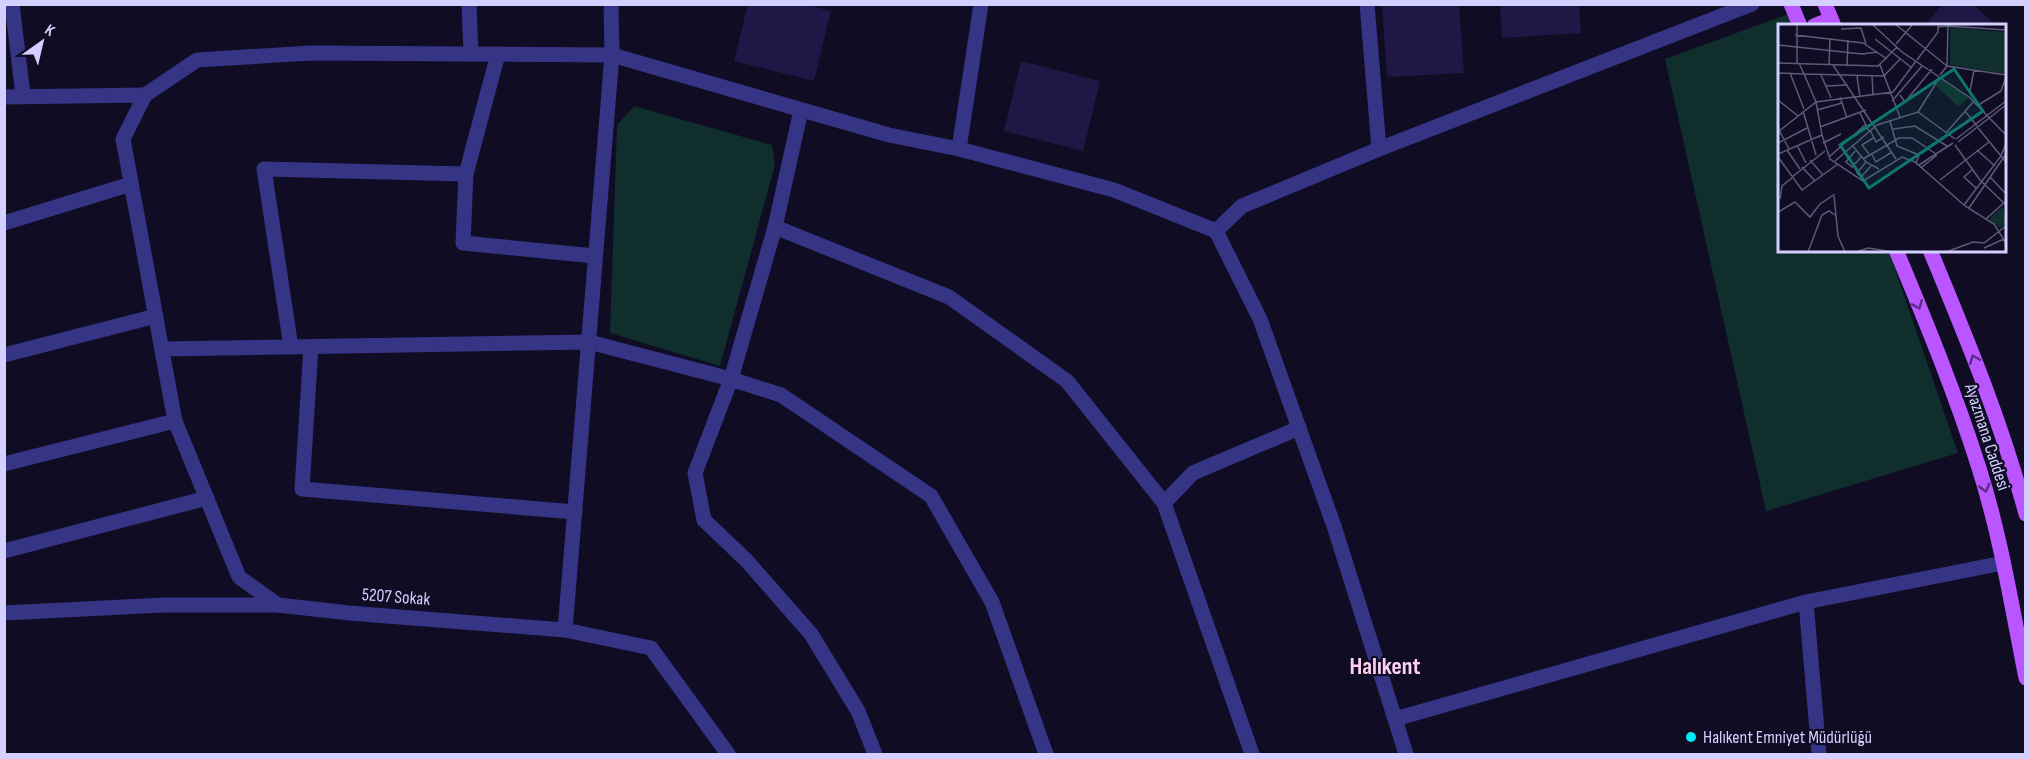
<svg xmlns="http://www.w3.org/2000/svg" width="2030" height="759" font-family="'Sofia Sans Condensed',sans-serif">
	<rect width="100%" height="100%" fill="#0f0c23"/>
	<!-- green -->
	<g fill="#0f2e2c">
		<polygon points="1788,14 1792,25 1780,26 1780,250 1889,251 1958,453 1766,511 1665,59"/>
		<polygon points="634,106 772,145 775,165 720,366 610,333 617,125"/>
	</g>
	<!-- building -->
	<g fill="#1f1745">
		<polygon points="748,4 804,4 831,11 814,81 734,61"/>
		<polygon points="1382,4 1459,4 1464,73 1387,77"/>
		<polygon points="1500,4 1579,4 1581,33 1502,38"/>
		<polygon points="1943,4 1972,4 1998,26 1924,26"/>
		<polygon points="1021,61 1100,81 1083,151 1004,131"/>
	</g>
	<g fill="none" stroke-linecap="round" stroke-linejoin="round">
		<!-- minor -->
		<g stroke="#353485" stroke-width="15">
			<polyline points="12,4 23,95"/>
			<polyline points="469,4 471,54"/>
			<polyline points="1367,4 1379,149"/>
			<polyline points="498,54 466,174 463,243 595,256"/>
			<polyline points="4,97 145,95"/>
			<polyline points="801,110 775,227 731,379 695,473 704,520 746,560 811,634 858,711 875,754"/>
			<polyline points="959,149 981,4"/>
			<polyline points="4,223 131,184"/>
			<polyline points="775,227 949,297 1067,381 1164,503 1252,754"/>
			<polyline points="1216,231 1242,206 1379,149 1752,4"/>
			<polyline points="291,347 264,169 466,174"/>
			<polyline points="311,347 302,489 575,512"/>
			<polyline points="162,349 589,342 731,379 781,395 931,496 992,602 1046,754"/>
			<polyline points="4,355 156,316"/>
			<polyline points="4,464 175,421"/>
			<polyline points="1164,503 1193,473 1299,428"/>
			<polyline points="4,551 207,498"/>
			<polyline points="1806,602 1819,754"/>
			<polyline points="278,605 239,577 175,421 123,139 145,95 197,60 311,53 612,55 889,135 959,149 1114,190 1216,231 1260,319 1334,526 1406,754"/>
			<polyline points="4,613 163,605 278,605 349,613 565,630 651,648 728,754"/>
			<polyline points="565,630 612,55 611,4"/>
			<polyline points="1395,719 1806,602 2003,563"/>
		</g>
		<!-- major -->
		<g stroke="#ba56ff" stroke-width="15">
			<polyline points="1791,4 1800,26"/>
			<polyline points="1825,4 1834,26"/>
			<polyline points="1814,26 1831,19"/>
			<path d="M1896,250C1926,322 1956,395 1979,468C2001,537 2012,608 2026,678"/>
			<path d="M1930,250C1966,337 2002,423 2026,514"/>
		</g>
	</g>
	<!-- one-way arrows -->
	<defs><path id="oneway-chevron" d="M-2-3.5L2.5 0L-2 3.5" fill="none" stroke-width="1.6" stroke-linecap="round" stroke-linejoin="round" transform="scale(1.5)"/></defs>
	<g stroke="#5c2d86">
		<use href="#oneway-chevron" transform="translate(1918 305) rotate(68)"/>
		<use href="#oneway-chevron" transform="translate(1974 359) rotate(-112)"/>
		<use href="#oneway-chevron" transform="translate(1985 488) rotate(75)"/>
	</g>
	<!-- markers -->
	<circle fill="#00e9fa" stroke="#0f0c23" stroke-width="2" cx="1691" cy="737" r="6"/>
	<g text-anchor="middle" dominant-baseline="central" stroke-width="4.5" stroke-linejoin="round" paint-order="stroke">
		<!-- street labels -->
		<g font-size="18" fill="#d3cfff" stroke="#0f0c23">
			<text transform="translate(1987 437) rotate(72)">Ayazmana Caddesi</text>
			<text transform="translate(396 597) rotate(4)">5207 Sokak</text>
		</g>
		<!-- poi labels -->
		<g font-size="18" fill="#d3cfff" stroke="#0f0c23" text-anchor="start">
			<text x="1703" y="737">Halıkent Emniyet Müdürlüğü</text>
		</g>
		<!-- district labels -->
		<g font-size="24" font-weight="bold" fill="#ffd1f0" stroke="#0f0c23">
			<text x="1385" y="666">Halıkent</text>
		</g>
	</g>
	<!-- overview -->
	<g transform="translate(1778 24)">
		<rect width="228" height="228" fill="#0f0c23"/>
		<path d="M172,3L227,8L228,50L172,41ZM163,55L190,73L181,83L158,62ZM225,182L228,199L223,205L211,195Z" fill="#0f2e2c"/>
		<path fill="none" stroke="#5d5a7b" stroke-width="1.5" d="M94,0L124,28L191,73L228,111M117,0L169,42L162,51M170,2L228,6M160,3L170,2L169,42L228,51M63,5L83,4L88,20M17,11L85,19L109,35M97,15L134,44M118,20L135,0M0,21L84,30L99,28M139,36L160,8V0M0,39L100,42L119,23M19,39V0M51,40L52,14M55,41L118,135M69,41L70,16M102,41L122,93M0,49L26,50L21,39M12,49L26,85M43,51L53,74M79,52L82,73M94,52L95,71M48,62L70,61M192,67L196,46M122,71L127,78L154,45M62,73L69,94M0,76L20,92M114,77L144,42M202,80L223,67L228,53M39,86L64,79M25,87L38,131M187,87L199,102M140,88L162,53M82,89L91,107M112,97L119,122L141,131L138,139M42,103L88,86M0,104L11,125M200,104L228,138M115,105L137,102L169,122M92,106L98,118L106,113M0,108L38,78L115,68L138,37M168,109L196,77M44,111L52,135L85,157L124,133L137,138L187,182L216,200L228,219M178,115L228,77M180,118L228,81M0,119L29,104M45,119L63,110M19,121L28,139M74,121L88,138L101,145M177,121L202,156L228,181M9,126L22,145M199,126L217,142M77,127L68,138L74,143L83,133M93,129L98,138L114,128M0,130L44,111L38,78L26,50L106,52L122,35M91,130L84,121L95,114M0,133L24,166L60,140M51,133L87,101M85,135L121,114H134L158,130M32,136L45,151M57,137L99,101L140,88L177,115M88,138L79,149L83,153L93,142M141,141L175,119M24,143L37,157M144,143L159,131M195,145L186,153L198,164M14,153L47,127M212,153L228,170M162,156L211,118M56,172L60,212L67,228M2,175L4,162L14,154M186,181L223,132L228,119M191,184L228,130M0,188L17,178L32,193L42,180L57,170M208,195L228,177M206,224L226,215M30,228L44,191L51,187L57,191M78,228L90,224L115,228M168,228L195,218L206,219L228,202"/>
		<path fill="#0f766e" fill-opacity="0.15" stroke="#0f766e" stroke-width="3" d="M176,45L205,87L91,164L62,121Z"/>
		<rect width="228" height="228" fill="none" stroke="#d3cfff" stroke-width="3"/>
	</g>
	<!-- border -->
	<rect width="2030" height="759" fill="none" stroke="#d3cfff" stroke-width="12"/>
	<!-- north arrow -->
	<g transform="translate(42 42) rotate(34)" stroke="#0f0c23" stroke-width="4.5" paint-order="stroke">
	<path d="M0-4.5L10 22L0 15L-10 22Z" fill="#d3cfff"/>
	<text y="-9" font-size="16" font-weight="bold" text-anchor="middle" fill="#d3cfff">K</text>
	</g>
</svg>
